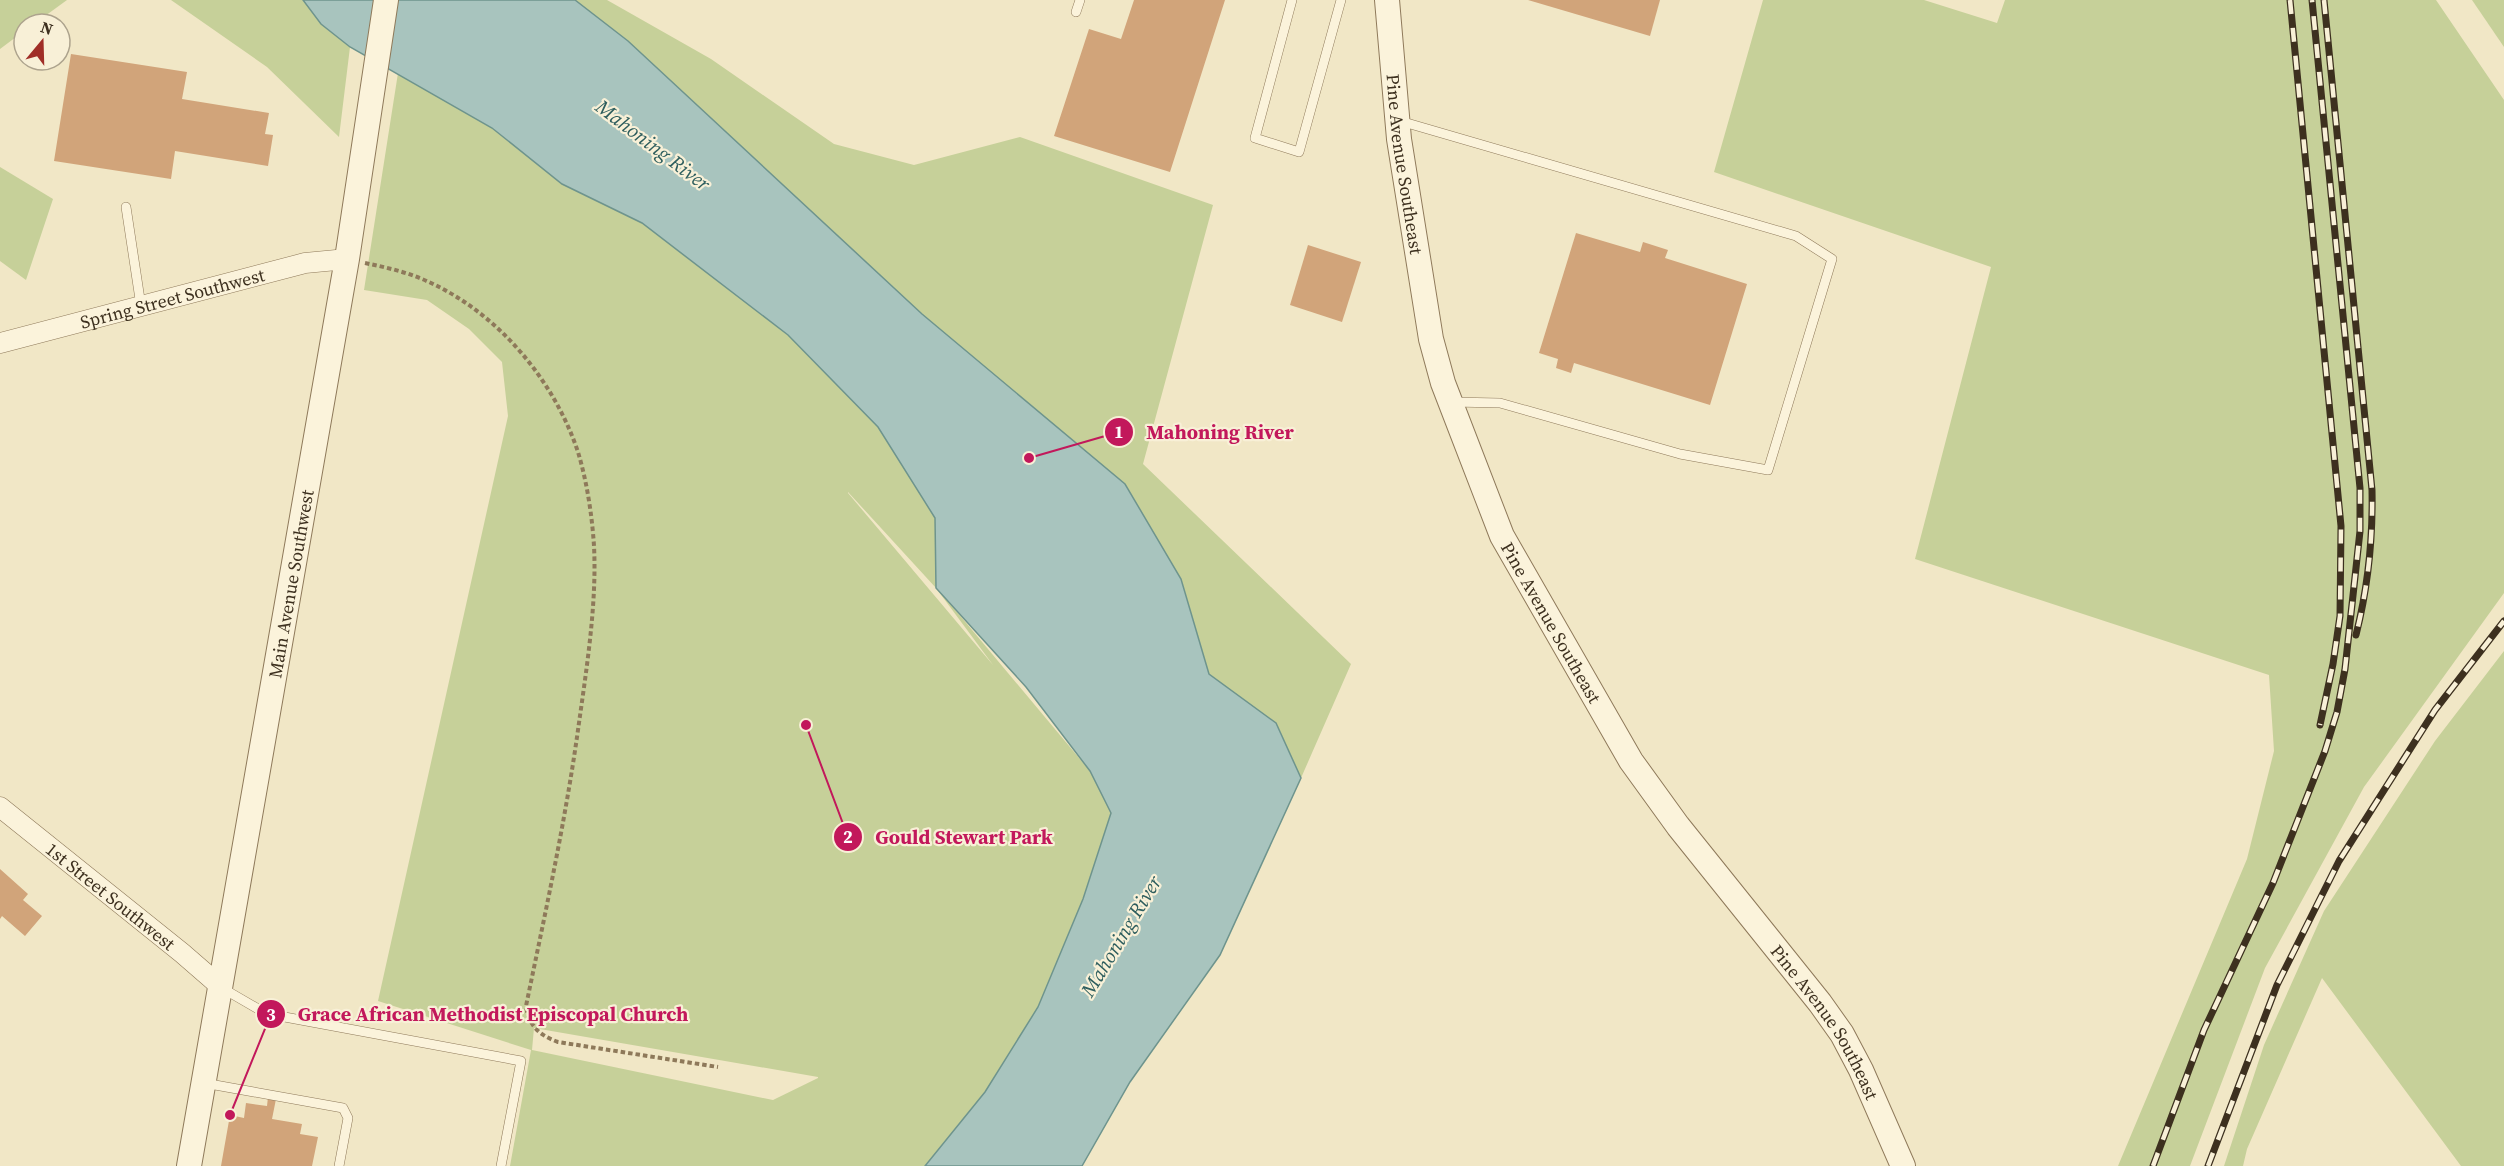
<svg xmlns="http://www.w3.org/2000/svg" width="2504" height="1166" font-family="'Source Serif 4',serif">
	<rect width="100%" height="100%" fill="#f1e7c6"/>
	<!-- green -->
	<g fill="#c6d099" fill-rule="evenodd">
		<polygon points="0,0 67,0 34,24 24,24 24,31 0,49"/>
		<polygon points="171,0 303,0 321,24 350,47 339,137 267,67"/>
		<polygon points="575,0 607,0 711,59 834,144 914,165 1020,137 1213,205 1143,464 1351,664 1301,778 1279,729 1209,674 1181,579 1125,484 922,314 628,41"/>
		<polygon points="1763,0 1924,0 1997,23 2005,0 2436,0 2504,100 2504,593 2364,787 2265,968 2190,1166 2118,1166 2247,859 2274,751 2269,675 1915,559 1991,267 1714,172"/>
		<polygon points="2472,0 2504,0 2504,47"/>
		<path d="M398,73L492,128L562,184L642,223L788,335L878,427L935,518L937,588L1090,771L1111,813L1083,899L1038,1007L985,1092L925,1166H510L531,1050L378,1001L508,416L502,362L469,329L427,300L364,290ZM848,492L936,588L993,665L848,493ZM534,1028L818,1077V1078L773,1100L532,1050Z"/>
		<polygon points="0,167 53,199 26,280 0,261"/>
		<polygon points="2504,651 2504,1166 2461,1166 2322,978 2247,1149 2243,1166 2224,1166 2264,1045 2324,911 2435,741"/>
	</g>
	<!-- water -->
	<polygon fill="#a8c4be" stroke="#6e948d" stroke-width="1.5" points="303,0 575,0 628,41 922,314 1125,484 1181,579 1209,674 1276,723 1301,778 1220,955 1130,1082 1082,1166 925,1166 985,1092 1038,1007 1083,899 1111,813 1090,771 1026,687 936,588 935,518 878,427 788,335 642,223 562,184 492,128 350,47 321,24"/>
	<!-- building -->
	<g fill="#d1a47a">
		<polygon points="1134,0 1225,0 1170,172 1054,136 1089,29 1121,39"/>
		<polygon points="1528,0 1660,0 1650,36"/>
		<polygon points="71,54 187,72 182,99 269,113 265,134 273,135 268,166 175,151 171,179 54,161"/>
		<polygon points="1576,233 1640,252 1643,242 1668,250 1665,258 1747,284 1710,405 1574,363 1571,373 1556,368 1558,359 1539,353"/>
		<polygon points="1308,245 1361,262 1342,322 1290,305"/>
		<polygon points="0,869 28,894 23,900 42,916 25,936 2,916 0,919"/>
		<polygon points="268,1097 276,1099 272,1119 302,1124 300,1134 318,1137 312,1166 221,1166 230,1115 244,1118 246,1103 267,1106"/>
	</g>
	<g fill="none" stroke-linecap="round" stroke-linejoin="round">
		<defs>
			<g id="service">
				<polyline points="1292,0 1255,138 1299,152 1341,0"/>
				<polyline points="1076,12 1080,0"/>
				<polyline points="1400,121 1796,236 1832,259 1768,470 1680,454 1500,403 1452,402"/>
				<polyline points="126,207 141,306"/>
				<polyline points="222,988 260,1010 274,1015 521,1061 501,1166"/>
				<polyline points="204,1083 343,1108 348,1118 339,1166"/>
			</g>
			<g id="minor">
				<path id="s1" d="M0,343L305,263L347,259"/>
				<path id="s2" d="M0,807L182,953L220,986"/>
			</g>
			<g id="tertiary">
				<path id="s3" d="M1387,0L1399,139L1431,339L1443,383L1502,536L1631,761L1678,826L1820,1003L1842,1034L1861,1070L1903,1166"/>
				<path id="s4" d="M189,1166L347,259L386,0"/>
			</g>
		</defs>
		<!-- service casing -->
		<use href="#service" stroke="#8e795a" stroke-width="10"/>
		<!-- minor casing -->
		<use href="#minor" stroke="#8e795a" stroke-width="21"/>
		<!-- tertiary casing -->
		<use href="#tertiary" stroke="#8e795a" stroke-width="26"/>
		<!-- path -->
		<path stroke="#8e795a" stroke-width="4" stroke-dasharray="4.5 3" stroke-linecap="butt" d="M365,263C384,267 403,271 422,279C494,309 553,377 578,452C587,482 592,515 594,546C597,605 586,672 578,730C565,823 545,914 526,1006C529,1026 539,1035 558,1042L718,1067"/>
		<!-- service -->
		<use href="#service" stroke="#fbf3db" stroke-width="9"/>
		<!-- minor -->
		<use href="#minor" stroke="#fbf3db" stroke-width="20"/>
		<!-- tertiary -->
		<use href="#tertiary" stroke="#fbf3db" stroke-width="24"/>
		<defs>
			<g id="rail">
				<polyline points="2290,0 2341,526 2340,616 2333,664 2320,725"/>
				<path d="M2324,0L2372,490C2373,539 2368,587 2356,635"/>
				<polyline points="2153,1166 2204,1030 2273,883 2325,751 2337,712 2345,669 2360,531 2360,488 2312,0"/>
				<polyline points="2208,1166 2277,985 2339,861 2435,710 2504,621"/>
			</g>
		</defs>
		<!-- rail casing -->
		<use href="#rail" stroke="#3d301f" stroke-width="7"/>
		<!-- rail -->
		<use href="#rail" stroke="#f8f0d7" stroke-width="4.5" stroke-dasharray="14" stroke-linecap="butt"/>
	</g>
	<g text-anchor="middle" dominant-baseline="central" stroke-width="4.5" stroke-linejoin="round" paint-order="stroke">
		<!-- street labels -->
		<g font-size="18" fill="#3d301f" stroke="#f8f0d7">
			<text stroke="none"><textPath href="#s3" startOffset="165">Pine Avenue Southeast</textPath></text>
			<text stroke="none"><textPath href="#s1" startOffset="178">Spring Street Southwest</textPath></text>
			<text stroke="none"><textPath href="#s4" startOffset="591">Main Avenue Southwest</textPath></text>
			<text stroke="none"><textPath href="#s3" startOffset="651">Pine Avenue Southeast</textPath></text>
			<text stroke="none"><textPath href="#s2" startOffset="142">1st Street Southwest</textPath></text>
			<text stroke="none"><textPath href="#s3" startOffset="1137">Pine Avenue Southeast</textPath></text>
		</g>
		<!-- water labels -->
		<g font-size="20" font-style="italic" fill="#2e5e5e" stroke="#f8f0d7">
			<text transform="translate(653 145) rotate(37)">Mahoning River</text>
			<text transform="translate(1121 936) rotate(-59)">Mahoning River</text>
		</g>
	</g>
	<!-- callouts -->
	<path fill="none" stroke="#c2185b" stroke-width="2" d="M1029 458L1119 432M806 725L848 837M230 1115L271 1014"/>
	<g fill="#c2185b" stroke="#f8f0d7" stroke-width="2">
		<circle cx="1029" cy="458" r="6"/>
		<circle cx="806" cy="725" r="6"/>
		<circle cx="230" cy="1115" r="6"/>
		<circle cx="1119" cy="432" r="15"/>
		<circle cx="848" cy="837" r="15"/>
		<circle cx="271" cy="1014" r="15"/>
	</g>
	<g font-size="18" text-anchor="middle" font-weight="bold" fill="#fff">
		<text x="1119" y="438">1</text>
		<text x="848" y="843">2</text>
		<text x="271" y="1021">3</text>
	</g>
	<g font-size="20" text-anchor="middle" font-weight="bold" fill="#c2185b" stroke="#f8f0d7" stroke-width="4.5" stroke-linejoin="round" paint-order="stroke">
		<text x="1220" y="439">Mahoning River</text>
		<text x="964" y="844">Gould Stewart Park</text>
		<text x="493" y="1021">Grace African Methodist Episcopal Church</text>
	</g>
	<!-- north arrow -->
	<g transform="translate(42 42) rotate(19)"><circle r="28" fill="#f8f0d7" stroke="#ada38d" stroke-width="1.5"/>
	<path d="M0-4.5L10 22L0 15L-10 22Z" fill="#a02e27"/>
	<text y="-9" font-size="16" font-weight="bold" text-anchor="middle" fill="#3d301f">N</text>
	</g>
</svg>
